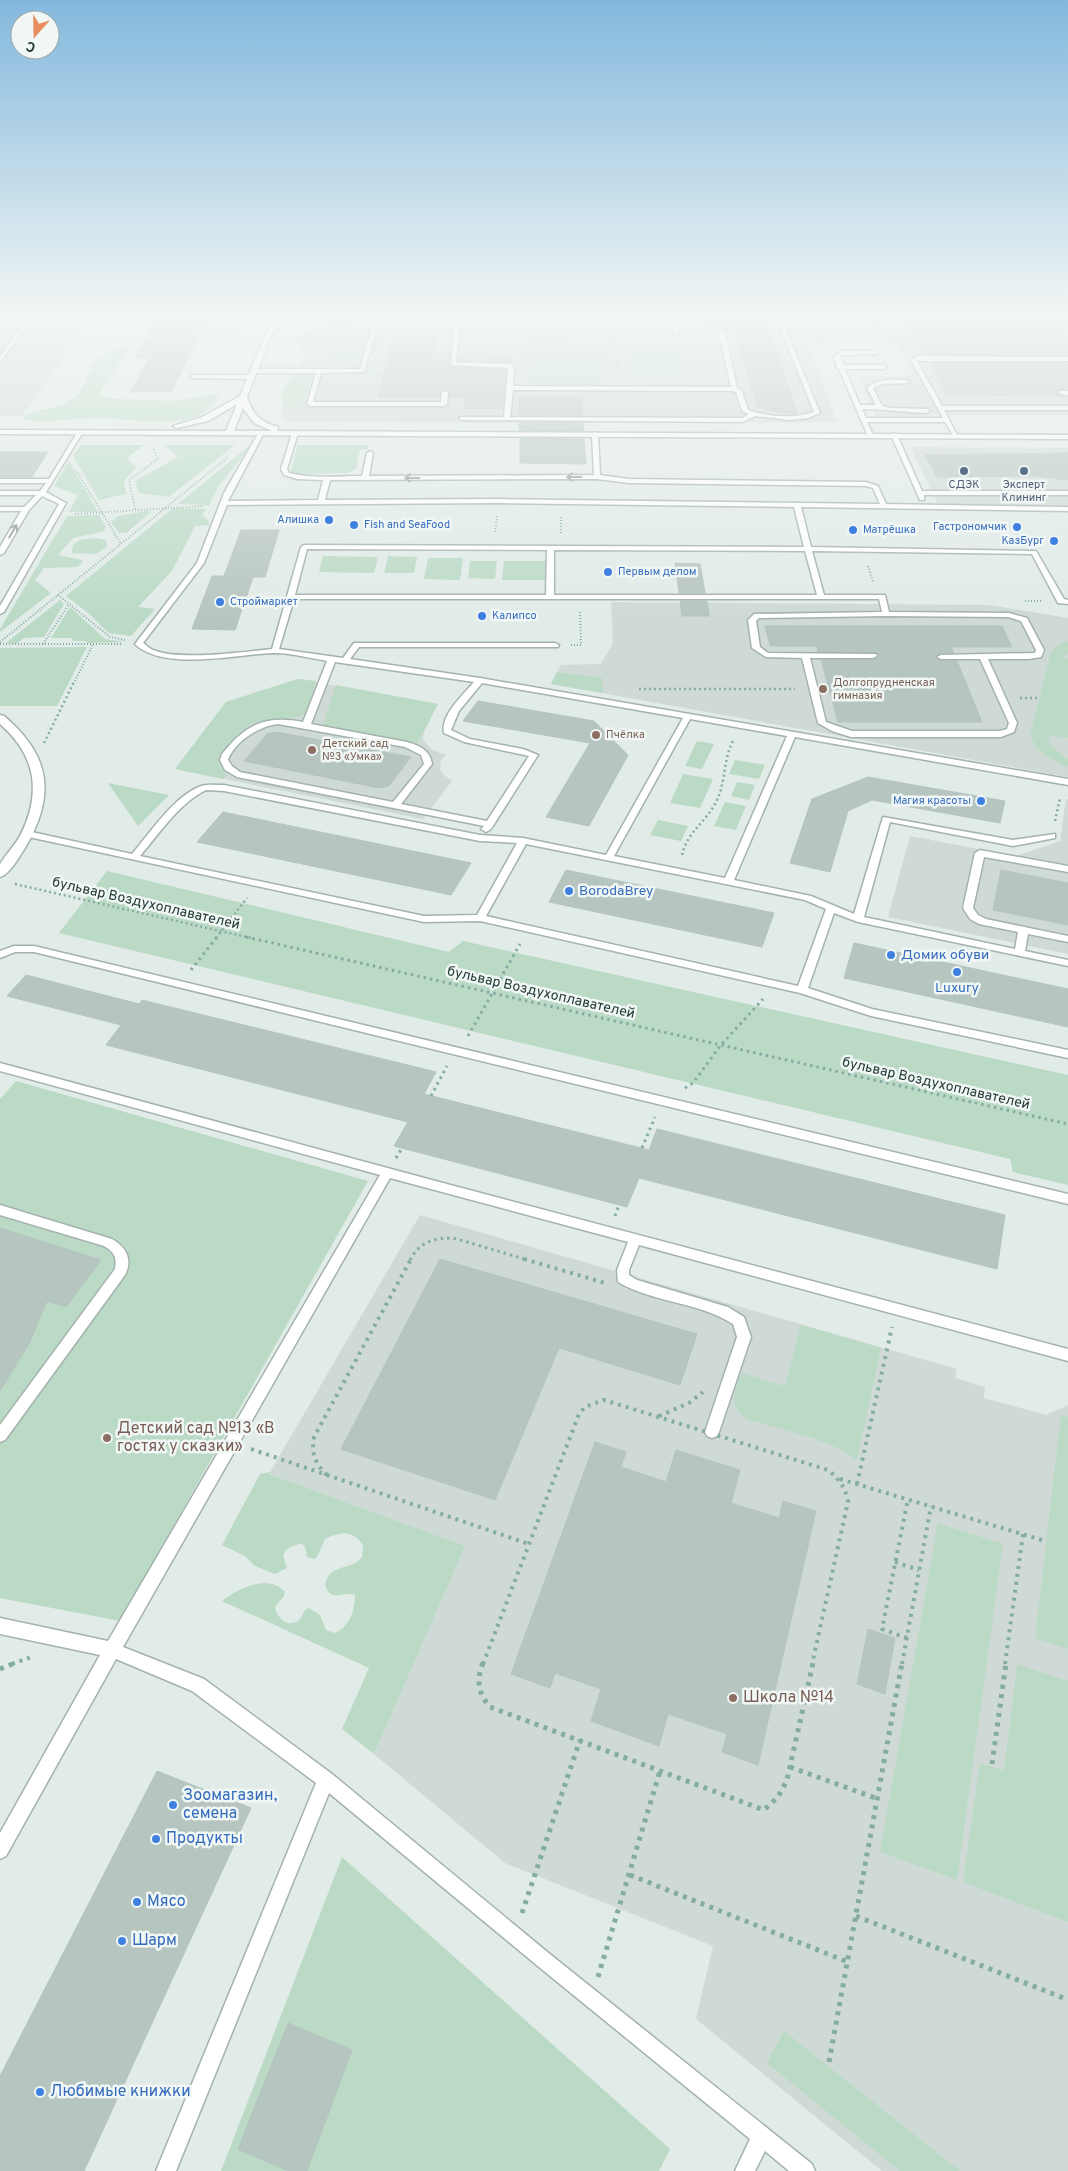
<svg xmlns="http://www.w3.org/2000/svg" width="1068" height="2171" font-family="Overpass,sans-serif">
	<rect width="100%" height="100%" fill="#e1ebe7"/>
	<!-- built -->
	<g fill="#cfdad6">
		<polygon points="0,313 94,313 22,417 0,416"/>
		<polygon points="154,313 249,313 249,314 245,329 238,331 177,330 162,320 150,319"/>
		<polygon points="504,313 1068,313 1068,345 808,344 837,422 401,423 401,421 287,421 280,417 312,332 324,326 339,322 386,314"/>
		<polygon points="903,355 1068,356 1068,415 932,415 933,417 876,417 858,376 913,376"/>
		<polygon points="910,447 1068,448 1068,506 939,506"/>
		<polygon points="611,602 990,605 1068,618 1068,777 551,684 561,665 601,664 613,643"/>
		<polygon points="298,679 438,704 424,732 423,740 431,749 446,755 441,760 440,770 443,774 452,781 423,819 175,769 226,702"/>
		<polygon points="1066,799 1068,799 1068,954 888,917 910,836 1016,856 1060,841"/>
		<polygon points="420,1215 957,1369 955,1378 985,1387 984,1398 1046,1415 1068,1405 1068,2171 882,2171 696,2019 713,1946 505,1863 374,1754 464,1546 269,1474"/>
	</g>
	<!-- green -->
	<g fill="#bbdac6">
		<path d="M341,322L349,323L352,329L351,337L354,340L360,339C362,337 363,334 364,332C370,323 387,327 396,328L388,333L385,340L367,360L372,363L376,372L401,373L398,379L370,377L355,369L360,361L338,363L336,359L314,355L322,349L321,346C312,346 308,350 300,350V345L293,344V340L322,326Z"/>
		<polygon points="525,334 564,334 564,342 601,343 601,354 524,353"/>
		<polygon points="914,334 918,340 829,339 829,336"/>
		<polygon points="629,344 679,345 684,374 632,374"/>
		<polygon points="898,344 1068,345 1068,356 903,355"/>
		<path d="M124,347L128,349L127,351L103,388L100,396L118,399L176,401L214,394L218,396C202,435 130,418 97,418C72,418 49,424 24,419V417C40,407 60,410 75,397C90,383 84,368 106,354C112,350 116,348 124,347Z"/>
		<polygon points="566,357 602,357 604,381 567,381"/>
		<rect x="531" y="358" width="34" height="23"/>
		<path d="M297,374H308L312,376L304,402C296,406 290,410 282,407L284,401L280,398L290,378Z"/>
		<polygon points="81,445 144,445 127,458 136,467 124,481 126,494 99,500 73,456"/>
		<polygon points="164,445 235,445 169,497 139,493 135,481 178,457"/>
		<polygon points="297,445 369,445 368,449 360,450 356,469 347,473 297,474 291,472"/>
		<polygon points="249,446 251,446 218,487 209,505 178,504"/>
		<polygon points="69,461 98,512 69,512 78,495 54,486"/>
		<polygon points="173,508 206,509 202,515 209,521 209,525 195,526 172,571 138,607 155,609 131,636 109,633 87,612 66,596"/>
		<polygon points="147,511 151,512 126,533 119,533 111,522 118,516"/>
		<polygon points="99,515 106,527 102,532 73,538 58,555 82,560 83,562 77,567 44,568 35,580 51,593 0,632 0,629 67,516"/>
		<polygon points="96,538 106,540 107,547 96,554 72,553 73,545 80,540"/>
		<polygon points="323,556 378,557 374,573 319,572"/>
		<polygon points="388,556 417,557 414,573 384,573"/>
		<polygon points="428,558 463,558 460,580 424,579"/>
		<polygon points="470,561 497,561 495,579 468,578"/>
		<polygon points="504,561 546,561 545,580 502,580"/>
		<polygon points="60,600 64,604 44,637 24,638 16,644 6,643"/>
		<polygon points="70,607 105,639 124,642 88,643 85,641 73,641 72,638 51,638"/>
		<path d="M1068,641V653L1064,658L1068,659V738L1048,735L1050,745L1068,759V767C1052,760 1036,753 1030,735L1051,652L1056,647Z"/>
		<polygon points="87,647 57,706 0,706 0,648"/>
		<polygon points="557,672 602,678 603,693 551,684"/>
		<path d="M298,679L316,681L307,712C292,723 270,717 253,723C242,728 233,740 224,749C215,758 218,767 227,775L223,779L175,769L226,702Z"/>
		<polygon points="336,685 438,704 417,743 323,725"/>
		<polygon points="697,741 714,744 702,769 685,766"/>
		<polygon points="735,760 765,765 759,779 729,774"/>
		<polygon points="683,774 713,779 700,808 670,803"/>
		<polygon points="737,782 755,785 749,800 731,796"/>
		<polygon points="108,783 169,795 138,826"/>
		<polygon points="725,802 746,806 736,830 714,826"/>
		<polygon points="658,820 688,826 681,841 650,835"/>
		<polygon points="107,871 449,952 463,941 1068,1075 1068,1185 1013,1172 1010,1159 59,933"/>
		<polygon points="16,1081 368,1181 120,1621 0,1598 0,1099"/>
		<path d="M801,1325L881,1348L857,1460C827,1438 786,1431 750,1420C726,1407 734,1394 741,1373L785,1386Z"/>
		<polygon points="1061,1415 1068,1417 1068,1649 1035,1638"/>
		<path d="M270,1472L269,1474L465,1546L374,1754L342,1729L369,1668L222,1601C237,1589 269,1573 285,1592L284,1596L275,1607C277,1618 288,1629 299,1620C304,1616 302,1610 309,1608L320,1615L326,1630L334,1633C350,1628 355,1609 355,1595C343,1591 331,1603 325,1585C329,1563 351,1571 362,1557L363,1545C353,1530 340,1531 325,1539L317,1557L314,1559L307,1557L305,1547L302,1544C294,1544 281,1550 284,1559C285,1562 286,1565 287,1568L275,1574L255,1566L245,1556L222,1545L260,1474Z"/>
		<polygon points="938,1523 1003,1544 957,1880 880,1852"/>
		<polygon points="1017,1664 1068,1681 1068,1922 963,1882 980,1763 1004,1771"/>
		<polygon points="342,1857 670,2149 659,2171 221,2171"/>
		<polygon points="784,2031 960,2171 900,2171 767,2063"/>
	</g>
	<!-- building -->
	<g fill="#b7c5c0" stroke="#b4c4be">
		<polygon points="161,313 209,313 172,391 131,392 149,358 136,358"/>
		<polygon points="1068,315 1068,355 925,354 906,316"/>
		<polygon points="702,319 765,321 798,414 789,414 757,407 736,337"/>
		<polygon points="394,332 438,332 434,353 450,353 449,365 451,367 506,370 503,409 464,409 465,398 449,398 450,393 446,389 441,391 440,398 378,397"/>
		<polygon points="459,353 512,354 512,363 458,360"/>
		<polygon points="930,363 1068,363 1068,389 1058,390 1057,395 1063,396 947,395"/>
		<polygon points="519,397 582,397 583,415 519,415"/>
		<polygon points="519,422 583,423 584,431 519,430"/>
		<polygon points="520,438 584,439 586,464 520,463"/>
		<polygon points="0,452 48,452 32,477 0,477"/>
		<polygon points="1068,453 1068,480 1037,476 937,477 925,455"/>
		<polygon points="241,530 279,530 265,577 253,577 235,630 192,629 212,576 224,576"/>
		<polygon points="675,563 700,564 705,593 679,593"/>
		<polygon points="680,601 707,601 709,616 682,616"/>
		<polygon points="765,626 1002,626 1012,647 951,647 954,653 941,653 935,656 941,661 957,661 982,722 838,722 821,660 873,660 879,657 878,653 818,652 817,646 770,646"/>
		<polygon points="478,701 594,721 628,755 589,826 546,817 590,743 463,721"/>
		<polygon points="276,732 411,757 389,786 379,788 244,761 267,734"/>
		<polygon points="868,777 1005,801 1000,823 872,800 848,811 830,872 790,863 812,799"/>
		<polygon points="223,812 471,863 451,895 197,842"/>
		<polygon points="566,870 774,913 762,947 549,902"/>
		<polygon points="1001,870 1068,883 1068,925 993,910"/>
		<polygon points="854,943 1068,989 1068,1027 844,978"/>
		<polygon points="26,975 139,1004 142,1000 436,1072 424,1094 649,1150 657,1129 1005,1215 997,1269 639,1178 627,1207 394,1146 408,1122 106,1045 121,1025 7,996"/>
		<polygon points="0,1228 101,1260 66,1307 47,1301 29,1344 0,1391"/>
		<polygon points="440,1259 697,1334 680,1385 559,1348 495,1500 341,1449"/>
		<polygon points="595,1442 626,1452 621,1467 666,1482 676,1450 740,1470 731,1503 779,1518 783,1501 816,1511 758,1765 722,1752 727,1734 668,1714 659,1746 591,1721 601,1689 555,1673 550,1688 511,1674"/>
		<polygon points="868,1629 895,1638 885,1694 857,1684"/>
		<polygon points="157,1771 251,1808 84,2171 0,2171 0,2076"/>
		<polygon points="288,2023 352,2050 307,2171 288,2171 238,2149"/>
	</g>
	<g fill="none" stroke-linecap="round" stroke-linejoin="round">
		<defs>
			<g id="lane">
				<polygon points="30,313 35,313 0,363 0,357"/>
				<polygon points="261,313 266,313 264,323 275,327 275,329 259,325"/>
				<path d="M667,313H779L820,413L808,418L790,420L755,416L743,422L462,420L459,418L460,417H504L508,368L451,365L454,329L377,328L364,372L321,373L313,402H441L442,393L445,391L448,393L447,404L444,406H310L307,404L316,373H253L250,371L253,369H360L373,325H457L460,327L456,362L510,364L514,367L513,386L731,387L719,333L722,331L725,333L737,388L742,391L748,410C769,417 792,419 814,412L775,315H673L679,333L676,335L673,333ZM513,390L733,391L736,392L742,411L749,414L742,418L510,417Z"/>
				<path d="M875,351L877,354L843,355L840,357L844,365H884L887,367L884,369H845L860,405H876L867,388C878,378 893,380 907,380L909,383L882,384L873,388L882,406L891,408L927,409L930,411L927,413C905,412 884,409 862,409L866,418H943L911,360L919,356L1068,357V361H917L942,406H1068V410H944L958,437H954L945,422H867L873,435L868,436L839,369L837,367L834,356L842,351Z"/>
				<polygon points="192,375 251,375 254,377 251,379 190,378"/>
				<polygon points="1060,391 1068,391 1068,395 1058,394"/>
				<polygon points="78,431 83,432 46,492 66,503 4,612 0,614 0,606 59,504 42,496 29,510 4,553 0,555 0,547 21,511 0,511 0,507 24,507 36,495 0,495 0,491 40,491 46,483 0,483 0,479 49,479"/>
				<path d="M259,432L264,433L228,501L318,500L323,480L297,479L284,475L281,469L292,433L295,431L298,433L287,469L289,473C312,479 338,476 362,476L367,453L370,451L373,453L369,476L594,475L592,434L595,432L598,434L600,475L629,479L866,482L878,486L886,504L1068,507V511L801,507L811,547L1036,551L1064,599L1068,600V604L1058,603L1032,554L812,551L824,595H885L889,612L1009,613L1027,618L1044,650L1041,657L1029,659H988L1017,723L1014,732L1001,737H851L832,731L818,723L802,658L766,657L752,648L748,620L754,614L882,612L879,599H294L279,649L343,658L354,643H555L559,645L558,647H359L350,659L480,678L1068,779V785L795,737L734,880L811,896L854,914L883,817L1013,840L1055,834V838L1013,846L890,822L864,917L1015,949L1018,932L979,924L970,919L963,908L975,853L980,850L1068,866V872L984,857L973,908L978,915L986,919L1068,936V942L1028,934L1025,951L1068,960V966L858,922L834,913L808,988L872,1009L1068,1050V1058L871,1016L800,993L480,921L424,922L24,836L22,834L27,831L132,854C150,833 174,796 201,786C208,784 217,785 224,785L480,835L523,838L606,855L683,718L482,683L459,711L451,730L470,739L523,749L538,755L491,829L486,832L481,829L484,826L237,777L225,770L220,760L222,754C246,724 265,715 303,722L327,661C310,658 291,653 274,653C237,654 164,672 135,644L197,563L224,493ZM597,479L629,483L866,486L873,488L880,504L498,499L325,500L330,480ZM498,503L794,507L804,547L304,545L301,547L272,649C243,652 179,661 153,650C150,649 146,645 143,643L204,563L227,505ZM307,549L547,550L546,595H295ZM554,550L805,551L817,595H554ZM886,616L1008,617L1021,621L1036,650L1035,653L941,655L937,657L941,659H980L1009,723L1007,729L1000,731H852L826,722L810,658H873L877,656L876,654L768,653L760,647L756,621L759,618ZM335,662L474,682C464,694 440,715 444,733L464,742L529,756L487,821L401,804L432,764C430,750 420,746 407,742L311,724ZM690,719L787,736L725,878L614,856ZM278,724L405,747L421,755L424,764L393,802L240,772L232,766L228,760C234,742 259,726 278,724ZM206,790L224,791L480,841L517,843L477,915L424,916L140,856C160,833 178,804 206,790ZM526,844L805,900L826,909L798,986L486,916Z"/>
				<polygon points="894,433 897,435 922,491 1068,491 1068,495 924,495 924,500 920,500 891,435"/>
				<polygon points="14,946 34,946 1068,1194 1068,1204 34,952 15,952 0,958 0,951"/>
				<path d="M0,1063L428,1179L1068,1349V1361L639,1245L629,1270V1275L637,1280L728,1307L744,1317L751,1337L719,1432L717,1436L712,1438L707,1436L705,1432L737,1337L733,1324C699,1302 654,1303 618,1282L617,1270L628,1242L390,1178L123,1647L204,1679L332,1774L551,1955L812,2164L815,2171H789L765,2151L755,2171H735L750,2139L539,1967L329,1793L176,2171H156L316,1783L192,1691L116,1659L6,1856L0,1859V1833L100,1655L0,1634V1618L108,1641L380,1175L0,1071Z"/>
				<path d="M0,1205L112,1239C126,1247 133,1259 125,1275L5,1440L0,1442V1425L115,1269C117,1257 114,1252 104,1246L0,1215Z"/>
			</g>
			<path id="street" d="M0,715L4,716C51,756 56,795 25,848C19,857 10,874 0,877C0,874 0,868 0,865C2,859 16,844 20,836C42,793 36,755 0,724Z"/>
			<path id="secondary" d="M308,313H317L282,325L272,333L247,397C253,415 260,422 278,427L277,431L1068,435V439L0,434V430L226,431L237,404L208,421L177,428L173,426L202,417L240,396L267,331L278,323ZM243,408L254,423L273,431H234Z"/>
		</defs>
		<!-- lane casing -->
		<use href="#lane" stroke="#a4b2ae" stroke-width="3"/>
		<!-- street casing -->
		<use href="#street" stroke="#a4b2ae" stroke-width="3"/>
		<!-- secondary casing -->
		<use href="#secondary" stroke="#a1b6b0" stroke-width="3"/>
		<!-- path-far4 -->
		<g stroke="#84aca3" stroke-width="2" stroke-dasharray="1 2" stroke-linecap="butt">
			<polyline points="793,313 865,313"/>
			<polyline points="866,313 879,332"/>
			<polyline points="472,328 490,328"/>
			<polyline points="976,331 983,341"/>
			<polyline points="1013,331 1022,341"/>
			<polyline points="472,332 658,333"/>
			<polyline points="490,332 490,316 655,313"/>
			<polyline points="915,332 920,340"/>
			<polyline points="614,333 619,374"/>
			<polyline points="692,333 706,333"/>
			<polyline points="820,340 832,340"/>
			<polyline points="886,342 915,342"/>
			<polyline points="825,345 823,345 817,333 1068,330"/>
			<polyline points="522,357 522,354 617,355"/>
			<polyline points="235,362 249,332"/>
			<polyline points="76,470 121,544"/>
			<polyline points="135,509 129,480 158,459 153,448"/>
			<polyline points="75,514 204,506"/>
			<polyline points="561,517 561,534"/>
			<polyline points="495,532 497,516"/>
			<polyline points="868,566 873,582"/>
			<polyline points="58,595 110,637 125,640"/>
			<polyline points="1025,601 1041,601"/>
			<polyline points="0,642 227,458"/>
			<polyline points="0,644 122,644"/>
			<polyline points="43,644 69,604"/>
			<polyline points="571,645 581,645 580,611"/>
			<polyline points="75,681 93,644"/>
		</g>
		<!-- path-far3 -->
		<g stroke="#84aca3" stroke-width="2.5" stroke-dasharray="2 3" stroke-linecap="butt">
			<polyline points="639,689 795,689"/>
			<polyline points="1020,698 1039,698"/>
			<polyline points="44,743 75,680"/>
			<polyline points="1055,821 1060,798"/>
			<path d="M682,855C688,830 707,822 717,800C726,781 723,760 733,741"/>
			<polyline points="15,884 251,938"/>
			<polyline points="216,938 247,898"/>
		</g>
		<!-- path-far2 -->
		<g stroke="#84aca3" stroke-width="3" stroke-dasharray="2.5 4" stroke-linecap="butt">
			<polyline points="246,937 1068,1124"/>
			<polyline points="191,970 217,937"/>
			<polyline points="468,1036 520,944"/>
			<polyline points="685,1088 693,1083 721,1045 763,999"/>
			<polyline points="431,1096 447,1066"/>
			<polyline points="642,1148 655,1117"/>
			<polyline points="396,1158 402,1148"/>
			<polyline points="615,1216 619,1205"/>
			<path d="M410,1260C420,1241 437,1236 457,1239L528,1260"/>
		</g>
		<!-- path-far1 -->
		<g stroke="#84aca3" stroke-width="4" stroke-dasharray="3 5" stroke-linecap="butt">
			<polyline points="524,1259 605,1283"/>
			<polyline points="659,1416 689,1403 703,1392"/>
			<polyline points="251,1449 529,1544"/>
			<path d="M327,1475C315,1464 311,1453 314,1437L411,1259"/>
			<polyline points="840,1479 1045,1541"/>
			<polyline points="857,1484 892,1327"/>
			<polyline points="895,1562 919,1570"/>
			<polyline points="907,1638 882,1629 908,1499"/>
			<polyline points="12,1664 34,1656"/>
			<path d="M483,1664L579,1414L585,1407L604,1400L828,1470C839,1479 846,1488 848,1502L812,1664"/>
			<polyline points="902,1664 931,1506"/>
			<polyline points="1005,1664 1023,1534"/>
		</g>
		<!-- path -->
		<g stroke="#84aca3" stroke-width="5" stroke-dasharray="4 5.5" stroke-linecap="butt">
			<path d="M483,1663C476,1680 478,1693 490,1707L764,1810L778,1797L787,1780L813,1663"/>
			<polyline points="0,1669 15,1663"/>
			<polyline points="992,1764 1006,1663"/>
			<polyline points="790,1767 878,1799"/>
			<polyline points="630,1875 848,1962"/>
			<polyline points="522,1913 580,1740"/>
			<polyline points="856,1916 1066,1999"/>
			<polyline points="598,1977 660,1771"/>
			<polyline points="829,2062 902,1663"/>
		</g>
		<!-- lane -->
		<use href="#lane" fill="#fff" fill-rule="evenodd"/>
		<!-- street -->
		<use href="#street" fill="#fff" fill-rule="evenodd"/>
		<!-- secondary -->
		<use href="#secondary" fill="#fff" fill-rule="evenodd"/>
	</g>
	<!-- one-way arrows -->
	<defs><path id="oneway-shaft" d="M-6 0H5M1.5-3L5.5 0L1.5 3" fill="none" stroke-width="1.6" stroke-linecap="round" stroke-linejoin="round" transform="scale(1.25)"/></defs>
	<g stroke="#919c9a">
		<use href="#oneway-shaft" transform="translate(574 477) rotate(-180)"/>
		<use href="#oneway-shaft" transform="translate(412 478) rotate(180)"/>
		<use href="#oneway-shaft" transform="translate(13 531) rotate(-60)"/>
	</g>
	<!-- sky -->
	<linearGradient id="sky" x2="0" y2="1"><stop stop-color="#83b8dd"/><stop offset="0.51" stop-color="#f2f6f4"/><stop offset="1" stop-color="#f2f6f4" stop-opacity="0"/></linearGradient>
	<rect width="1068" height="617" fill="url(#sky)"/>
	<!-- markers -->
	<g fill="#5c6f8a" stroke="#f1f7f5" stroke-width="2">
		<circle cx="964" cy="471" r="5"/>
		<circle cx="1024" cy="471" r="5"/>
	</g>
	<g fill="#3f7fe0" stroke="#f1f7f5" stroke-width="2">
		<circle cx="329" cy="520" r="5"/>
		<circle cx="354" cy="525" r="5"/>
		<circle cx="1017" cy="527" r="5"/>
		<circle cx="853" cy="530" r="5"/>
		<circle cx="1054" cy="541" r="5"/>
		<circle cx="608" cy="572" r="5"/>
		<circle cx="220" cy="602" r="5"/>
		<circle cx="482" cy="616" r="5"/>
		<circle cx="981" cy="801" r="5"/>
		<circle cx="569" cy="891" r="5"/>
		<circle cx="891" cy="955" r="5"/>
		<circle cx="957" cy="972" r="5"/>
		<circle cx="173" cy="1805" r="5"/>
		<circle cx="156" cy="1839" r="5"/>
		<circle cx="137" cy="1902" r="5"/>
		<circle cx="122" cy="1941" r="5"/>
		<circle cx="40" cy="2092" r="5"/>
	</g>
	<g fill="#8d6e63" stroke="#f1f7f5" stroke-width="2">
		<circle cx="823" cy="689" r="5"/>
		<circle cx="596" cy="735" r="5"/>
		<circle cx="312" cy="750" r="5"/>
		<circle cx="107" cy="1438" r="5"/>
		<circle cx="733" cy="1698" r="5"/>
	</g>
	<g text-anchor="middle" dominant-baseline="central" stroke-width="5" stroke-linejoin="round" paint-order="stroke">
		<!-- far-service labels -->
		<g font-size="11" fill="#4e5e75" stroke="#f1f7f5">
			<text x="964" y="485">СДЭК</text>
			<text x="1024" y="485">Эксперт<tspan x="1024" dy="13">Клининг</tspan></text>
		</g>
		<!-- far-shop labels -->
		<g font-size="11" fill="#366cbe" stroke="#f1f7f5" text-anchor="start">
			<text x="319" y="520" text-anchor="end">Алишка</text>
			<text x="364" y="525">Fish and SeaFood</text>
			<text x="1007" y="527" text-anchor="end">Гастрономчик</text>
			<text x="863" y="530">Матрёшка</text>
			<text x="1044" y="541" text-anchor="end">КазБург</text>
			<text x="618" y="572">Первым делом</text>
			<text x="230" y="602">Строймаркет</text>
			<text x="492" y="616">Калипсо</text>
			<text x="971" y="801" text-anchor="end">Магия красоты</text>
		</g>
		<!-- far-education labels -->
		<g font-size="11" fill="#785e54" stroke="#f1f7f5" text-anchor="start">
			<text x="833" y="683">Долгопрудненская<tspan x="833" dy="13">гимназия</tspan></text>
			<text x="606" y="735">Пчёлка</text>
			<text x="322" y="744">Детский сад<tspan x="322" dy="13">№3 «Умка»</tspan></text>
		</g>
		<!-- shop labels -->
		<g font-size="14" fill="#366cbe" stroke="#f1f7f5" text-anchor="start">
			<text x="579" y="891">BorodaBrey</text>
			<text x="901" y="955">Домик обуви</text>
			<text x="957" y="988" text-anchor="middle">Luxury</text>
		</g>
		<!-- street labels -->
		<g font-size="14" fill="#233a36" stroke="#f1f7f5">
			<text transform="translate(146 904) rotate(13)">бульвар Воздухоплавателей</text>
			<text transform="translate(541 993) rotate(13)">бульвар Воздухоплавателей</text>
			<text transform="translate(936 1084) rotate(13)">бульвар Воздухоплавателей</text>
		</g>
		<!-- near-education labels -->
		<g font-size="16" fill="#785e54" stroke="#f1f7f5" text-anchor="start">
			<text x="117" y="1429">Детский сад №13 «В<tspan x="117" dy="18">гостях у сказки»</tspan></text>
			<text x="743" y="1698">Школа №14</text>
		</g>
		<!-- near-shop labels -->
		<g font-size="16" fill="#366cbe" stroke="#f1f7f5" text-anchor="start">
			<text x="183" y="1796">Зоомагазин,<tspan x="183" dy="18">семена</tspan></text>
			<text x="166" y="1839">Продукты</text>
			<text x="147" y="1902">Мясо</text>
			<text x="132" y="1941">Шарм</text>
			<text x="50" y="2092">Любимые книжки</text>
		</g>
	</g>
	<!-- north arrow -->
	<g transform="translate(35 35) rotate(200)"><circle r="24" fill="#f1f7f5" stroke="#9faba9"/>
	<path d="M0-4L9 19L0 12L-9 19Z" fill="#e98d61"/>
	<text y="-8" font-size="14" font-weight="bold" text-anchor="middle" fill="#233a36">С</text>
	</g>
</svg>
